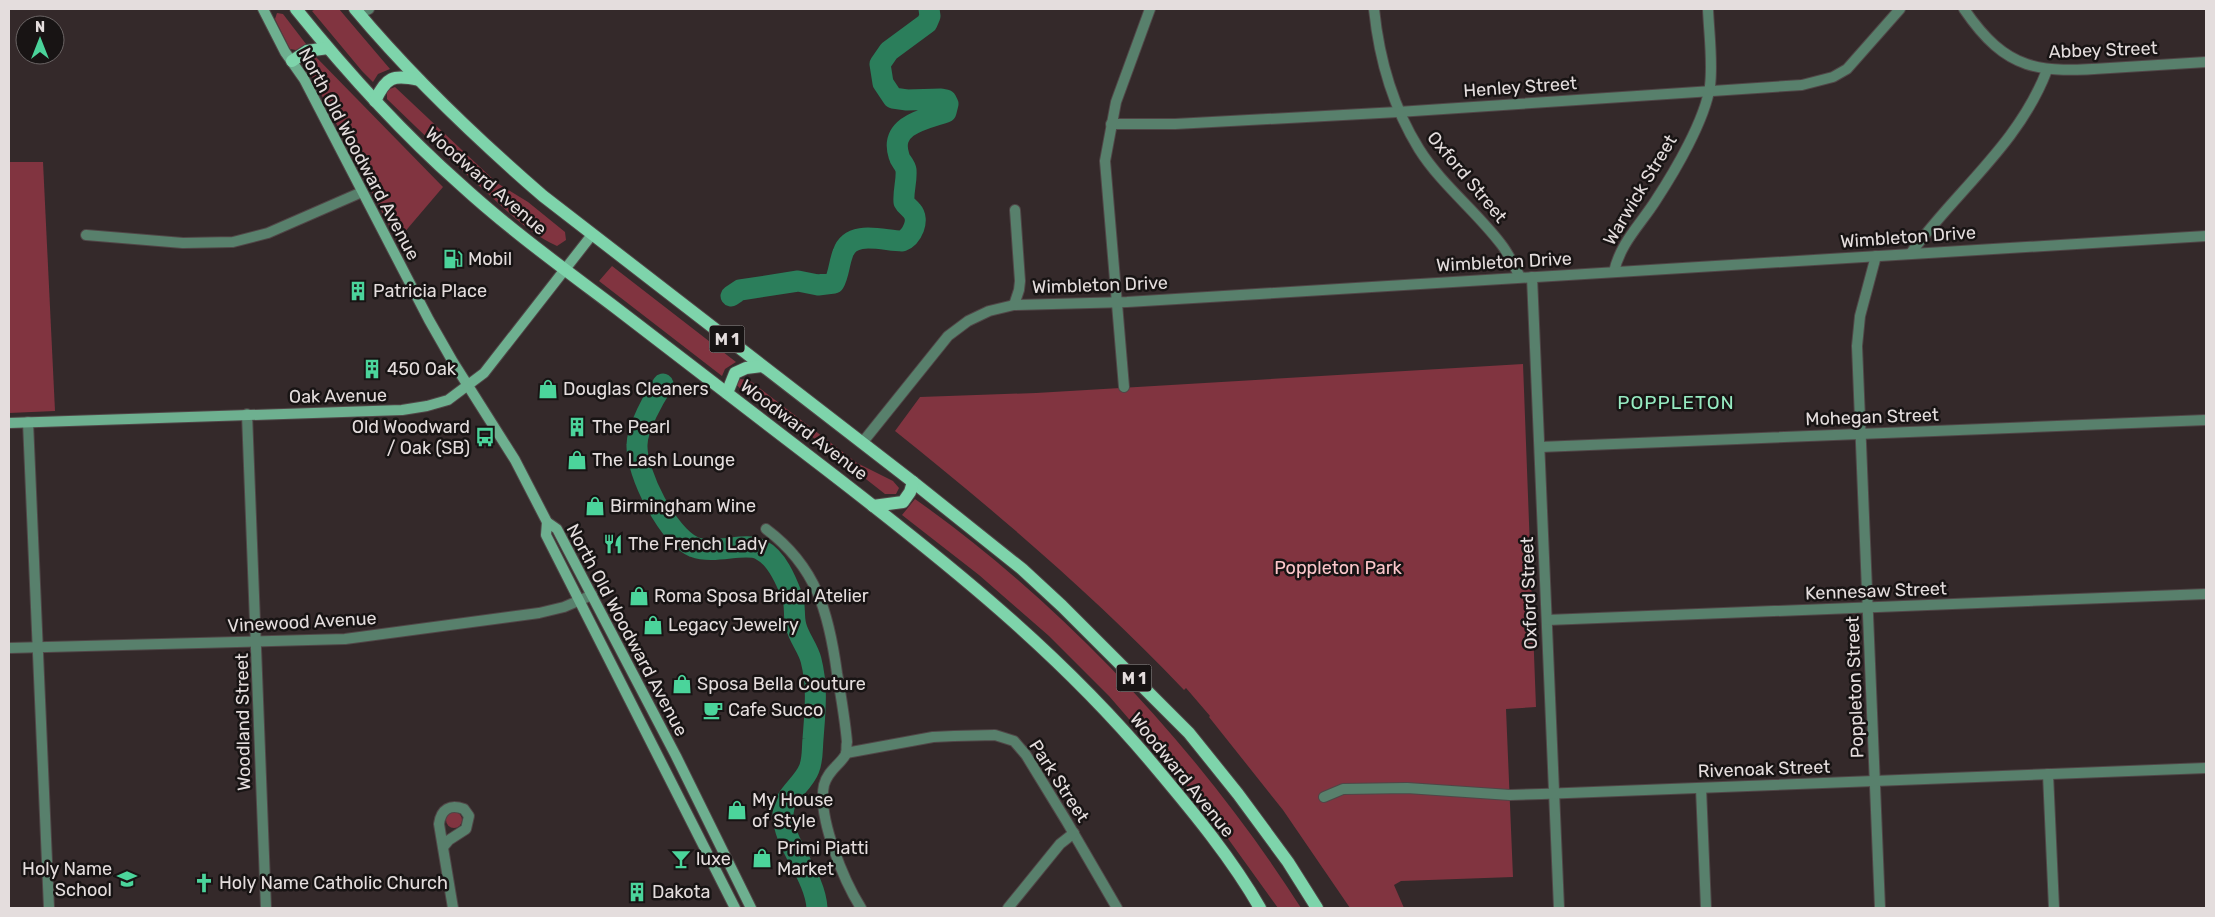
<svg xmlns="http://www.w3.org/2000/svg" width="2215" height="917" font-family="Rubik,sans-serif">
	<rect width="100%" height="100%" fill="#34292a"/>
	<!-- green -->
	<g fill="#813440">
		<polygon points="316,9 339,9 390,69 378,74 373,82 362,71 312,11"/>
		<polygon points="277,13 283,14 306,44 296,50 290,49 275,19"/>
		<polygon points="314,55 443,187 397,241 305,63 307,58"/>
		<path d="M395,87L497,183L528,202L565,232L566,240L557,246C530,234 507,211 486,192C452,162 420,131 387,99V90Z"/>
		<polygon points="9,162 43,162 55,411 9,413"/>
		<polygon points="612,266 736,362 725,369 722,376 599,281"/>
		<path d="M1523,364L1536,707L1506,709L1513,877L1401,881L1394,885L1404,908H1350L1283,810L1209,717L1210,716L1186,688L1184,690C1094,595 996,512 895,431L920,397L1036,393Z"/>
		<polygon points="740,379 749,380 857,463 893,481 899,488 896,494 885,494 783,414 745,394 737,385"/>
		<path d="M915,499C1064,604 1203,754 1301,908H1278L1206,808L1109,696L1049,636L979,575L902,515Z"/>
		<circle cx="454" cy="820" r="8"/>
	</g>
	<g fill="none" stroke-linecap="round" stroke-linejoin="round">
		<!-- river -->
		<g stroke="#2b7e5b" stroke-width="21">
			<path d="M731,296L740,290L798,281L818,285L834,283C839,274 839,263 843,253C851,229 884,241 902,241C912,237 920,220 912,211C909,207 906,206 904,202C903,191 907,181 906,170C905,164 900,161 899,156C889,125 925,119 946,112L948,104L946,100L941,99L907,100L893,98L883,83L880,64L889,51L927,23L930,16L929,9"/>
			<path d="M663,384C654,398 637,428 637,445C636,473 668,536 694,547C716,555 746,541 761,550C777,558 786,580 792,596C796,605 793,616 796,626C799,638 808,648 811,660C818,687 815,712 813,739C812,749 813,760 809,769C803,785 783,795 783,814C783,844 815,875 817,908"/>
		</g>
		<defs>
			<g id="street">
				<path d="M1374,9C1379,58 1393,107 1419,149C1441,184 1476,211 1501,244C1509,254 1514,266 1520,277"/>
				<path d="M1964,9C2007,72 2039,73 2110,68C2142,66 2174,64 2206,62"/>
				<polyline points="359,13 369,9"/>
				<polyline points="1111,124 1175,124 1398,112 1802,85 1833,77 1847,69 1900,9"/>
				<polyline points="86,235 183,243 233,242 268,233 362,192"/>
				<path d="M1911,253C1956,191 2019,144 2047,70"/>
				<polyline points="1876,256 1860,316 1857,346 1880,908"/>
				<path d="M1614,272C1620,243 1641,224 1656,200C1675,171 1705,120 1710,86C1713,61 1709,34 1708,9"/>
				<polyline points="1532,277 1559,908"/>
				<polyline points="1014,305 1019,290 1020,281 1015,210"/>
				<polyline points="1124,387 1105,161 1116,102 1150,9"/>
				<polyline points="247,414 266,908"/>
				<polyline points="28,422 49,908"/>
				<polyline points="862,443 948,336 968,321 989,311 1014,305 1127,302 2206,236"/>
				<polyline points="1540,447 2206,420"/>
				<path d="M766,529C817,567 829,614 837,673C841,696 845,719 847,742C846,745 847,751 846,754C840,765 828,770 824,785C817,817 844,881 861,908"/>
				<polyline points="1547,620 2206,594"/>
				<polyline points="9,648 345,639 539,613 564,607 592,595"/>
				<polyline points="846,753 933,737 954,736 995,735 1014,741 1026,755 1067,822 1117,908"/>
				<polyline points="2048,774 2054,908"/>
				<polyline points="1701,788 1706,908"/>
				<polyline points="1324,797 1343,789 1407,788 1510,795 1542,794 2206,768"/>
				<path d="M444,846L449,840L466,829L469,816L464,809C450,804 441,809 439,824L453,908"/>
				<polyline points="1008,908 1060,844 1074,833"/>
			</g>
			<g id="secondary">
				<polyline points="263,9 285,52 304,79 429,320 453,362 515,460 547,522 557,529 676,756 751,908"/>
				<polyline points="9,423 402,410 427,406 448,400 484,373 591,236"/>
				<polyline points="547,522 546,535 735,908"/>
			</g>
			<g id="primary">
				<path d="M296,9C346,71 400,131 460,184C509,229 563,268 616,308C686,362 757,416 827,470C945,561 1062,654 1157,769C1194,813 1232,859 1260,908"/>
				<path d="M355,9C412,77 476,138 543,196L913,482L1022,569L1062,606L1189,733L1238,794L1288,862L1317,908"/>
				<polyline points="292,61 307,51 328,48"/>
				<path d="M375,101C386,77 393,74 419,80"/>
				<polyline points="727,393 735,373 746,368 762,366"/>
				<polyline points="873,506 903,502 910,492 913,482"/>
			</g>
		</defs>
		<!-- street casing -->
		<use href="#street" stroke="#504647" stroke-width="12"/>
		<!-- secondary casing -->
		<use href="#secondary" stroke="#504647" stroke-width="12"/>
		<!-- primary casing -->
		<use href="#primary" stroke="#504647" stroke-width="14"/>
		<!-- street -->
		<use href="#street" stroke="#58806c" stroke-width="10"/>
		<!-- secondary -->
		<use href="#secondary" stroke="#6eb090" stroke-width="10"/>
		<!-- primary -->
		<use href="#primary" stroke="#7ed4ab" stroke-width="12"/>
	</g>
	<!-- icons -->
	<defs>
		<symbol id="fuel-bare" viewBox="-9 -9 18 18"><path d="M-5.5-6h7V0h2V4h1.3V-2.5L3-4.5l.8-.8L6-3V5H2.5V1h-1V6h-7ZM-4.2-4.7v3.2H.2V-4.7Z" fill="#4bd49b" stroke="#181414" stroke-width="2.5" paint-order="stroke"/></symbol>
		<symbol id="building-bare" viewBox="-9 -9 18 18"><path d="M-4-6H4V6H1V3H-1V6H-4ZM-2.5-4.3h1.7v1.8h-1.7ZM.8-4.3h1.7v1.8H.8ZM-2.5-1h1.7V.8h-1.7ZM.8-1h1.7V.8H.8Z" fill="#4bd49b" stroke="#181414" stroke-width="2.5" paint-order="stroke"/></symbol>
		<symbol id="shop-bare" viewBox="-9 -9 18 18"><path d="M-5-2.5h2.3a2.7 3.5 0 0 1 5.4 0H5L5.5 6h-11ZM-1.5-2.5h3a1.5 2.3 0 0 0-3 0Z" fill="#4bd49b" stroke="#181414" stroke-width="2.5" paint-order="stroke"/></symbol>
		<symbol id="bus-bare" viewBox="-9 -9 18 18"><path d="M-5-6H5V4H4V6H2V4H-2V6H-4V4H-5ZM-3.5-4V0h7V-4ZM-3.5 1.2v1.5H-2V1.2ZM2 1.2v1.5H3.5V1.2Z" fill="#4bd49b" stroke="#181414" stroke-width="2.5" paint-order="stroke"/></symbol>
		<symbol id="restaurant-bare" viewBox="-9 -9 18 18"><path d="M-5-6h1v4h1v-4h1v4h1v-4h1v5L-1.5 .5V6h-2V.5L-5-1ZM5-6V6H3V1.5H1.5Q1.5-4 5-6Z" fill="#4bd49b" stroke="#181414" stroke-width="2.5" paint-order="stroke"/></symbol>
		<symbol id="cafe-bare" viewBox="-9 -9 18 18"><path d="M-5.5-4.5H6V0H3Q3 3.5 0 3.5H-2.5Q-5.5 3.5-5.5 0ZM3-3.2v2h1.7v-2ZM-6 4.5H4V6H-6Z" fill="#4bd49b" stroke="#181414" stroke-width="2.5" paint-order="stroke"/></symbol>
		<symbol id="bar-bare" viewBox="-9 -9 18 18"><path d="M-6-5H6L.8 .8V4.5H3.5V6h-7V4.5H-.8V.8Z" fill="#4bd49b" stroke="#181414" stroke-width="2.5" paint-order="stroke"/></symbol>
		<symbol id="school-bare" viewBox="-9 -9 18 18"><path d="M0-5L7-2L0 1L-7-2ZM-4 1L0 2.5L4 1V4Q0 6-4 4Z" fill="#4bd49b" stroke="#181414" stroke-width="2.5" paint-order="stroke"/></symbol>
		<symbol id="church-bare" viewBox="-9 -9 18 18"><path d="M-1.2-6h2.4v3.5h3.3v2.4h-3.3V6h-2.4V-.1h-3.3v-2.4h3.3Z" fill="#4bd49b" stroke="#181414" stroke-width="2.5" paint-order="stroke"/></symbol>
	</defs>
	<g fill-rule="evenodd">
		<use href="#fuel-bare" x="439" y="245" width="28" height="28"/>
		<use href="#building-bare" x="344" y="277" width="28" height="28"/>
		<use href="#building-bare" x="358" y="355" width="28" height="28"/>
		<use href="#shop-bare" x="534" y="375" width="28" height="28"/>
		<use href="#building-bare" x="563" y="413" width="28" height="28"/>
		<use href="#bus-bare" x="471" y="423" width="28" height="28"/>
		<use href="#shop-bare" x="563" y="446" width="28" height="28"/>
		<use href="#shop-bare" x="581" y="492" width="28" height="28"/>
		<use href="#restaurant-bare" x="599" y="530" width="28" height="28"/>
		<use href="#shop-bare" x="625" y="582" width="28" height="28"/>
		<use href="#shop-bare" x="639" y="611" width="28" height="28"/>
		<use href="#shop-bare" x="668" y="670" width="28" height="28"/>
		<use href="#cafe-bare" x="699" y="696" width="28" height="28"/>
		<use href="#shop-bare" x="723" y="796" width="28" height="28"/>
		<use href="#shop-bare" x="748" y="844" width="28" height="28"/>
		<use href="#bar-bare" x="667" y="845" width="28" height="28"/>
		<use href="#school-bare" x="113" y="865" width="28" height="28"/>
		<use href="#church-bare" x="190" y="869" width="28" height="28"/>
		<use href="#building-bare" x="623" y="878" width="28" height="28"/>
	</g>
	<g text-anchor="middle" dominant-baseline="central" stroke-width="5" stroke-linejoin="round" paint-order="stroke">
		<!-- shield labels -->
		<g fill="#181414" stroke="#a7a1a1" stroke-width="1">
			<rect x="709.5" y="325.5" width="35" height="27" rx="4"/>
			<rect x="1116.5" y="664.5" width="35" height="27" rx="4"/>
		</g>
		<g font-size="16" font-weight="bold" fill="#e4dddd">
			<text x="727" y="339">M 1</text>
			<text x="1134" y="678">M 1</text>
		</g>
		<!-- street labels -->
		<g font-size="18" fill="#e4dddd" stroke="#181414">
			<text transform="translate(2103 50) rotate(-2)">Abbey Street</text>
			<text transform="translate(1520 87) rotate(-4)">Henley Street</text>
			<text transform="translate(359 154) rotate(62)">North Old Woodward Avenue</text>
			<text transform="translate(1467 177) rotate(50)">Oxford Street</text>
			<text transform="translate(486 181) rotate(41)">Woodward Avenue</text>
			<text transform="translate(1640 190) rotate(-59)">Warwick Street</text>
			<text transform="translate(1908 237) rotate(-4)">Wimbleton Drive</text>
			<text transform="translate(1504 262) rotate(-3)">Wimbleton Drive</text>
			<text transform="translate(1100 285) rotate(-2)">Wimbleton Drive</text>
			<text transform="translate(338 396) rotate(-1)">Oak Avenue</text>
			<text transform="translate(1872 417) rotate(-2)">Mohegan Street</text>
			<text transform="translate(804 430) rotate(37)">Woodward Avenue</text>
			<text transform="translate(1876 591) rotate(-2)">Kennesaw Street</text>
			<text transform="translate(1529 593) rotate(-92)">Oxford Street</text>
			<text transform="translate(302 622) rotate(-3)">Vinewood Avenue</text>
			<text transform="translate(627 630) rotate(62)">North Old Woodward Avenue</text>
			<text transform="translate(1855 687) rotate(-92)">Poppleton Street</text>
			<text transform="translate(243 722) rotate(-91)">Woodland Street</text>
			<text transform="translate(1764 769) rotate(-2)">Rivenoak Street</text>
			<text transform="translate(1182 775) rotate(51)">Woodward Avenue</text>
			<text transform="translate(1059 781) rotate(57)">Park Street</text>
		</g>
		<!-- poi labels -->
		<g font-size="18" fill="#e4dddd" stroke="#181414" text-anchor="start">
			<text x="468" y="259">Mobil</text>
			<text x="373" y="291">Patricia Place</text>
			<text x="387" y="369">450 Oak</text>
			<text x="563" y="389">Douglas Cleaners</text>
			<text x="470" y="427" text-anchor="end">Old Woodward<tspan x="470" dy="21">/ Oak (SB)</tspan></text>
			<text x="592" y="427">The Pearl</text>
			<text x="592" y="460">The Lash Lounge</text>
			<text x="610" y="506">Birmingham Wine</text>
			<text x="628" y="544">The French Lady</text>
			<text x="654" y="596">Roma Sposa Bridal Atelier</text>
			<text x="668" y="625">Legacy Jewelry</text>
			<text x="697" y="684">Sposa Bella Couture</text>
			<text x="728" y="710">Cafe Succo</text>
			<text x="752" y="800">My House<tspan x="752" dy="21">of Style</tspan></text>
			<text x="777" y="848">Primi Piatti<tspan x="777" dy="21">Market</tspan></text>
			<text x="696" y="859">luxe</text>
			<text x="112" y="869" text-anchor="end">Holy Name<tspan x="112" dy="21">School</tspan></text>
			<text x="219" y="883">Holy Name Catholic Church</text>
			<text x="652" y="892">Dakota</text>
		</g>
		<!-- park labels -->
		<g font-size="18" fill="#fcc7cb" stroke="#181414">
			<text x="1338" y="568">Poppleton Park</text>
		</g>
		<!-- neighbourhood labels -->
		<g font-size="19" letter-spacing="1" fill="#97ebc2" stroke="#181414">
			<text x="1676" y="402">POPPLETON</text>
		</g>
	</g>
	<!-- border -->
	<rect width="2215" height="917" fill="none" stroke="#e4dddd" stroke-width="20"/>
	<!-- north arrow -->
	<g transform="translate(40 40)"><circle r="24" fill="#181414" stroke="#6a6464"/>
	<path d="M0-4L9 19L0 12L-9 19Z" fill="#4bd49b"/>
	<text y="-8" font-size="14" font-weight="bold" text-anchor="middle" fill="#e4dddd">N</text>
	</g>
</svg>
